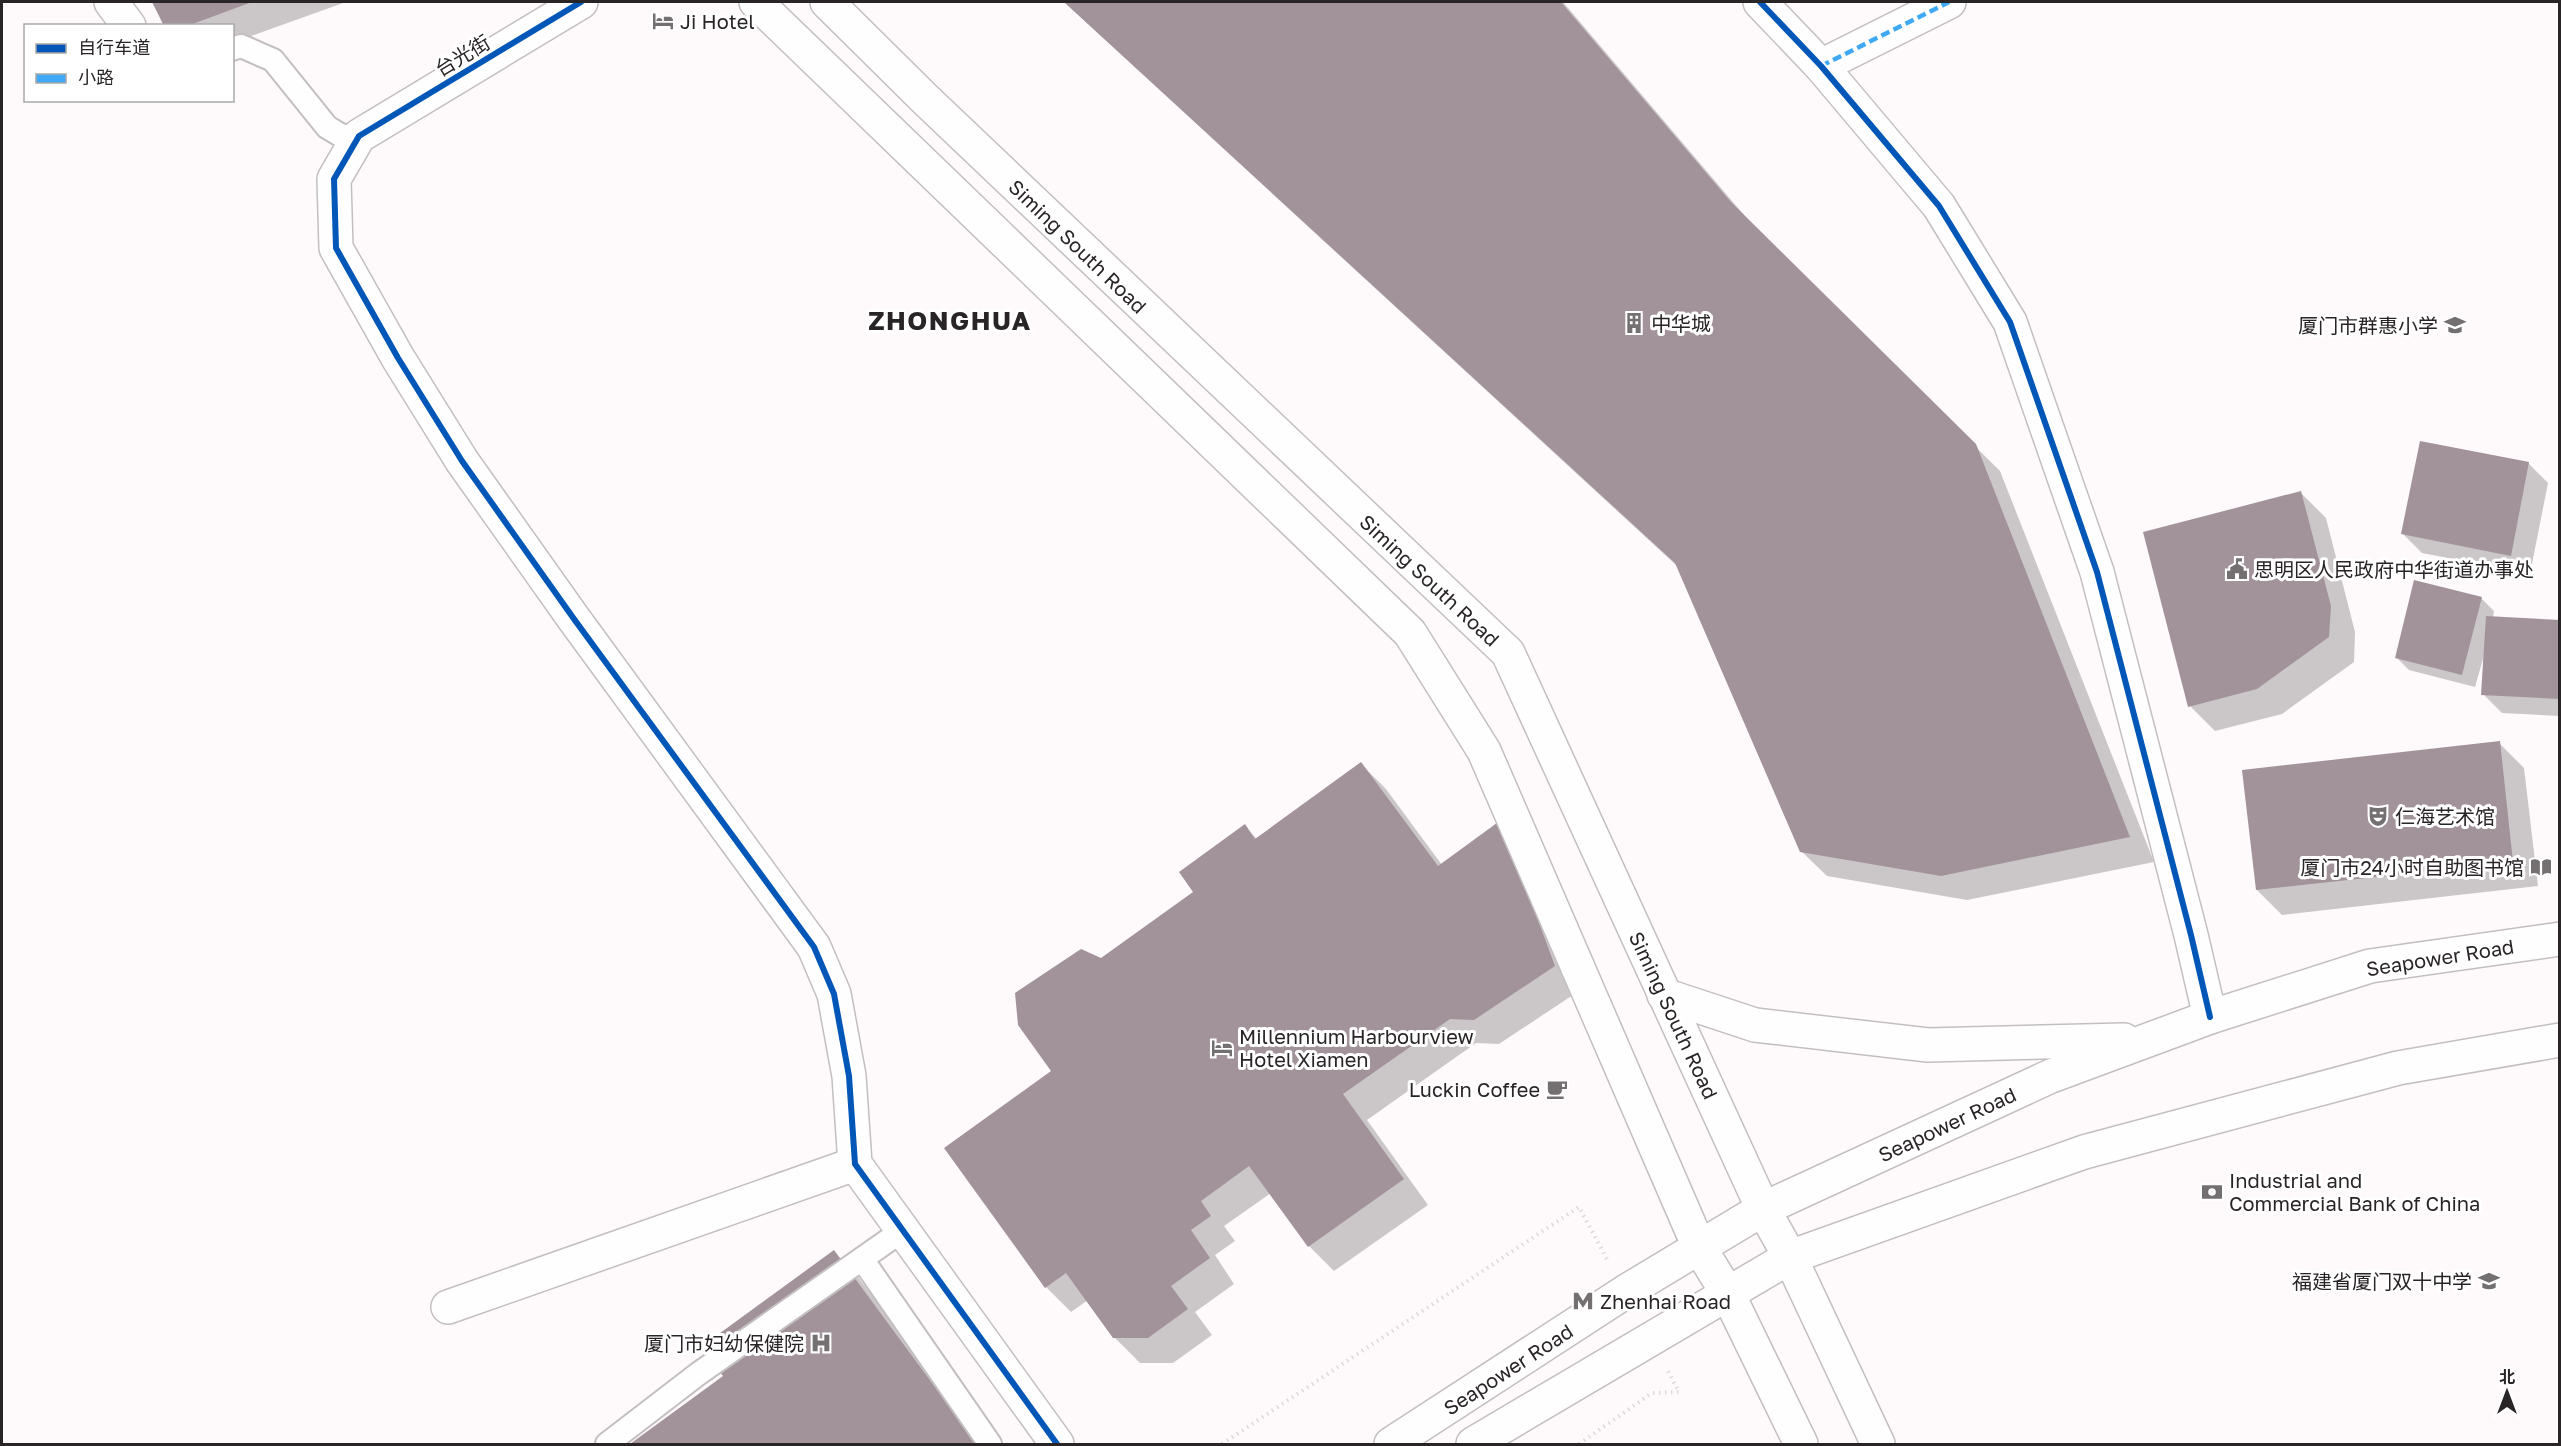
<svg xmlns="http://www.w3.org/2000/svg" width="2561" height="1446" font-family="'Golos Text','Noto Sans SC',sans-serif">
	<rect width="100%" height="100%" fill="#fef9fb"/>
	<!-- shadow -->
	<g fill="#0003">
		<polygon points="154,2 346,2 232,43 232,26 166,26"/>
		<polygon points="1064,2 1563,2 1755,228 2000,471 2154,862 1967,900 1827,876 1801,851 1677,566"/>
		<polygon points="2528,463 2548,483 2530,574 2422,553 2403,534"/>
		<polygon points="2301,493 2326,518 2355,632 2354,662 2282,714 2215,731 2190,706"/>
		<polygon points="2481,598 2494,611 2493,618 2560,621 2560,716 2502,713 2483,694 2485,652 2475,687 2409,670 2396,657"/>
		<polygon points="2499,743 2524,768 2538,886 2282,915 2257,890"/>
		<polygon points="1361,764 1386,789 1442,865 1501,822 1579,991 1499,1044 1476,1043 1367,1120 1428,1205 1334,1271 1309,1246 1271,1193 1224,1226 1235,1241 1215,1255 1234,1284 1195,1312 1212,1335 1173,1363 1140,1363 1114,1337 1088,1300 1071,1312 1046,1287 1053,1071 1101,960 1195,892 1244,826 1257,839"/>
		<polygon points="833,1252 858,1277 982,1444 633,1444 726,1377"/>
	</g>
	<!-- building -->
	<g fill="#a2929a">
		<polygon points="152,2 252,2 187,26 164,26"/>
		<polygon points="1064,2 1561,2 1731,202 1976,444 2130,837 1941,876 1800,852 1675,563"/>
		<polygon points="2420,441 2529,462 2511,556 2401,534"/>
		<polygon points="2301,491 2331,606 2329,637 2257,689 2188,707 2143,532"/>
		<polygon points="2414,580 2482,597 2462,675 2395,658"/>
		<polygon points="2486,616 2560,620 2560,699 2481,695"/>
		<polygon points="2500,741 2513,862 2256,890 2242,770"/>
		<polygon points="1361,762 1438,866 1501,820 1555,966 1474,1020 1450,1019 1343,1094 1404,1179 1308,1247 1249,1166 1201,1201 1211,1216 1191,1230 1210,1258 1171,1286 1188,1309 1148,1338 1113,1338 1066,1273 1045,1288 944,1148 1051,1071 1018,1025 1015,993 1081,949 1101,958 1193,892 1179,872 1245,824 1255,839"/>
		<polygon points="834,1250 977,1444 630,1444 723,1376 701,1347"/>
	</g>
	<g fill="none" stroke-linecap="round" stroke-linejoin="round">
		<defs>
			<g id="lane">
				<polyline points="232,49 241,46 273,60 327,127 342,136 359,136"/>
				<polyline points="862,1259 990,1444"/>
				<polyline points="607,1444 698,1374 903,1230"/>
			</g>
			<g id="street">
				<polyline points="111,2 129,26"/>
				<polyline points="581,2 359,136 334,179 336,248 398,358 462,461 574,619 814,947 834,994 849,1076 855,1164 1057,1444"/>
				<polyline points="1760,2 1821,66 1939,206 2010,322 2097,572 2191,935 2210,1017"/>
				<polyline points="1821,66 1949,2"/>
				<polyline points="448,1307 855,1164"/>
			</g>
			<g id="secondary">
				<polyline points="756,2 1410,633 1484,751 1699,1247 1728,1294 1801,1444"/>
				<polyline points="827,2 925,99 1508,653 1763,1209 1790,1257 1878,1444"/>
				<polyline points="1664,995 1755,1025 1928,1045 2124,1040"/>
				<polyline points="1391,1444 1625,1292 1763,1209 2051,1076 2210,1017 2370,966 2560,939"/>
				<polyline points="1473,1444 1790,1257 2084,1152 2398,1068 2560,1040"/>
			</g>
		</defs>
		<!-- lane casing -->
		<use href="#lane" stroke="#c3bfc0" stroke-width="26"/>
		<!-- street casing -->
		<use href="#street" stroke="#c3bfc0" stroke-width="36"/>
		<!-- secondary casing -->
		<use href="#secondary" stroke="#c3bfc0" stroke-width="36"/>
		<!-- path -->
		<g stroke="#dadada" stroke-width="4" stroke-dasharray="1.5 4.5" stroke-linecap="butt">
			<polyline points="1222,1444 1579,1207 1607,1259"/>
			<polyline points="1579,1444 1652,1393 1679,1392 1668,1371"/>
		</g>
		<!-- lane -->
		<use href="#lane" stroke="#fffefe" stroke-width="22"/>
		<!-- street -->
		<use href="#street" stroke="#fffefe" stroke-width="33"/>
		<!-- secondary -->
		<use href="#secondary" stroke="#fffefe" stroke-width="33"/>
		<!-- quiet -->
		<polyline stroke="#3fa9f5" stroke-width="4.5" stroke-dasharray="9 4.5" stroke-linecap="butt" points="1821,66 1949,2"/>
		<defs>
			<g id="cycleway">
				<polyline points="581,2 359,136 334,179 336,248 398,358 462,461 574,619 814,947 834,994 849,1076 855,1164 1057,1444"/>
				<polyline points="1760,2 1821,66 1939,206 2010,322 2097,572 2191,935 2210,1017"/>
			</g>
		</defs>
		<!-- cycleway casing -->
		<use href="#cycleway" stroke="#fff" stroke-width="10"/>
		<!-- cycleway -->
		<use href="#cycleway" stroke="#0057b8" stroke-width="6"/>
	</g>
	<!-- icons -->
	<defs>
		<symbol id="hotel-bare" viewBox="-9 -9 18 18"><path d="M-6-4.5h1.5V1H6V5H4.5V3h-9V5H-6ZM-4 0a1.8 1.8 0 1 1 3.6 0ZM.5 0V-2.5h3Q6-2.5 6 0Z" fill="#746f71" stroke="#fff" stroke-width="2.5" paint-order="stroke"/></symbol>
		<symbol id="building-bare" viewBox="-9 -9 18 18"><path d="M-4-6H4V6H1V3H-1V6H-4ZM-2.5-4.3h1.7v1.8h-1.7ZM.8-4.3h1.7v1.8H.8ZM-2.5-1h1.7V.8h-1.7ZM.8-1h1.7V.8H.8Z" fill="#746f71" stroke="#fff" stroke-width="2.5" paint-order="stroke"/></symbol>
		<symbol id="school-bare" viewBox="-9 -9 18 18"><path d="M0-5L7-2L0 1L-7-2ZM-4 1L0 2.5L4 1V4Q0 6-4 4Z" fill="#746f71" stroke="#fff" stroke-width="2.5" paint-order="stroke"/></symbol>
		<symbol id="civic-bare" viewBox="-9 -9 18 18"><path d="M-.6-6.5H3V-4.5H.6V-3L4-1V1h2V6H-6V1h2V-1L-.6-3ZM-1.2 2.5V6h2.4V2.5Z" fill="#746f71" stroke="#fff" stroke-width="2.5" paint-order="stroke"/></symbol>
		<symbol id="theatre-bare" viewBox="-9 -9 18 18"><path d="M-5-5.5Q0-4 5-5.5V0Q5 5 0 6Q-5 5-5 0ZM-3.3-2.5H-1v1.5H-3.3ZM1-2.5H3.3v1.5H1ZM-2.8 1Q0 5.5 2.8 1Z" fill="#746f71" stroke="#fff" stroke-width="2.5" paint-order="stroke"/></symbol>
		<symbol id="library-bare" viewBox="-9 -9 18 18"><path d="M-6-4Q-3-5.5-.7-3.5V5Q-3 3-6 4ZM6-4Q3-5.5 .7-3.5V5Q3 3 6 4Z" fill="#746f71" stroke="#fff" stroke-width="2.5" paint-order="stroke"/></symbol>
		<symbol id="cafe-bare" viewBox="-9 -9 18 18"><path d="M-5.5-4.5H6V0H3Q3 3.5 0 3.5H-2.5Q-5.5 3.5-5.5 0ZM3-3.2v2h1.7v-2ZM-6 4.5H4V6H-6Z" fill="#746f71" stroke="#fff" stroke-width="2.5" paint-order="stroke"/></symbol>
		<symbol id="bank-bare" viewBox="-9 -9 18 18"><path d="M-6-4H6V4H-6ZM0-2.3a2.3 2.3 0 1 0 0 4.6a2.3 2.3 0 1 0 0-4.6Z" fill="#746f71" stroke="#fff" stroke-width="2.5" paint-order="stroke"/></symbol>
		<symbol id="metro-bare" viewBox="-9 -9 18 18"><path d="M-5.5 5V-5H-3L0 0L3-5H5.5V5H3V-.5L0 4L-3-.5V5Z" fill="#746f71" stroke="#fff" stroke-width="2.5" paint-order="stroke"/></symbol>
		<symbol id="hospital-bare" viewBox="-9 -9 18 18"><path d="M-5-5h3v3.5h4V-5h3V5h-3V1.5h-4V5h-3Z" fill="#746f71" stroke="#fff" stroke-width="2.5" paint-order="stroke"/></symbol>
	</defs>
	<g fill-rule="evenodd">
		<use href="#hotel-bare" x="648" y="6" width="30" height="30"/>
		<use href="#building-bare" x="1619" y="308" width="30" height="30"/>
		<use href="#school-bare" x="2440" y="310" width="30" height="30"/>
		<use href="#civic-bare" x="2222" y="554" width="30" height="30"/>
		<use href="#theatre-bare" x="2363" y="801" width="30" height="30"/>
		<use href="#library-bare" x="2526" y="852" width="30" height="30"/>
		<use href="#hotel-bare" x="1207" y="1033" width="30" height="30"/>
		<use href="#cafe-bare" x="1542" y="1074" width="30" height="30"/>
		<use href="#bank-bare" x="2197" y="1177" width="30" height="30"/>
		<use href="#school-bare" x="2474" y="1266" width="30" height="30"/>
		<use href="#metro-bare" x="1568" y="1286" width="30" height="30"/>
		<use href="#hospital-bare" x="806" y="1328" width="30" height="30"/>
	</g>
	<g text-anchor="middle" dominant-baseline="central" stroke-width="6" stroke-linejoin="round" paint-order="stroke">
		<!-- poi labels -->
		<g font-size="20" fill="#292527" stroke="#fff" text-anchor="start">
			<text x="680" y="21">Ji Hotel</text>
			<text x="1651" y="323">中华城</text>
			<text x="2438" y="325" text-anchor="end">厦门市群惠小学</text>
			<text x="2254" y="569">思明区人民政府中华街道办事处</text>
			<text x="2395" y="816">仁海艺术馆</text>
			<text x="2524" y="867" text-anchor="end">厦门市24小时自助图书馆</text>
			<text x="1239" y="1036">Millennium Harbourview<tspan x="1239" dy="23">Hotel Xiamen</tspan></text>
			<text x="1540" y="1089" text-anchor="end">Luckin Coffee</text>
			<text x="2229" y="1180">Industrial and<tspan x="2229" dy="23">Commercial Bank of China</tspan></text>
			<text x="2472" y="1281" text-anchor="end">福建省厦门双十中学</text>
			<text x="1600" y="1301">Zhenhai Road</text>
			<text x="804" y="1343" text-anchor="end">厦门市妇幼保健院</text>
		</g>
		<!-- street labels -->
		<g font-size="20" fill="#292527" stroke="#fff">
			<text transform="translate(462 55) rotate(-31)">台光街</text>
			<text transform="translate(1078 246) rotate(44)">Siming South Road</text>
			<text transform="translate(1430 580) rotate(43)">Siming South Road</text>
			<text transform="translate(2440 957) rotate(-9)">Seapower Road</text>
			<text transform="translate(1674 1015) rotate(65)">Siming South Road</text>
			<text transform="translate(1947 1124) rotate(-25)">Seapower Road</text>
			<text transform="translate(1508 1369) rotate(-33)">Seapower Road</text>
		</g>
		<!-- district labels -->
		<g font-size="26" font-weight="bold" letter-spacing="1.5" fill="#292527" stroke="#fff">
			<text x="950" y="320">ZHONGHUA</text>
		</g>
	</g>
	<!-- border -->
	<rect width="2561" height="1446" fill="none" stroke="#292527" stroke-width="6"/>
	<!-- legend -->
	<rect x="24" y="24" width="210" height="78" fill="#ffffff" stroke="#a9a8a9" stroke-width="1.5"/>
	<rect x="36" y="44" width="30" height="9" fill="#0057b8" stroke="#a9a8a9" stroke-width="1.5"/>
	<text x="78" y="54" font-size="18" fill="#292527">自行车道</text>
	<rect x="36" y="74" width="30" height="9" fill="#3fa9f5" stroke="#a9a8a9" stroke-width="1.5"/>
	<text x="78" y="84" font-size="18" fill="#292527">小路</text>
	<!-- north arrow -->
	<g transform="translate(2507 1392)" stroke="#ffffff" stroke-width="4.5" paint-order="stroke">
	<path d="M0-4.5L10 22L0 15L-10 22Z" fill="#292527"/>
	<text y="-9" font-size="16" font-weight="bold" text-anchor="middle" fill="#292527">北</text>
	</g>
</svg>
